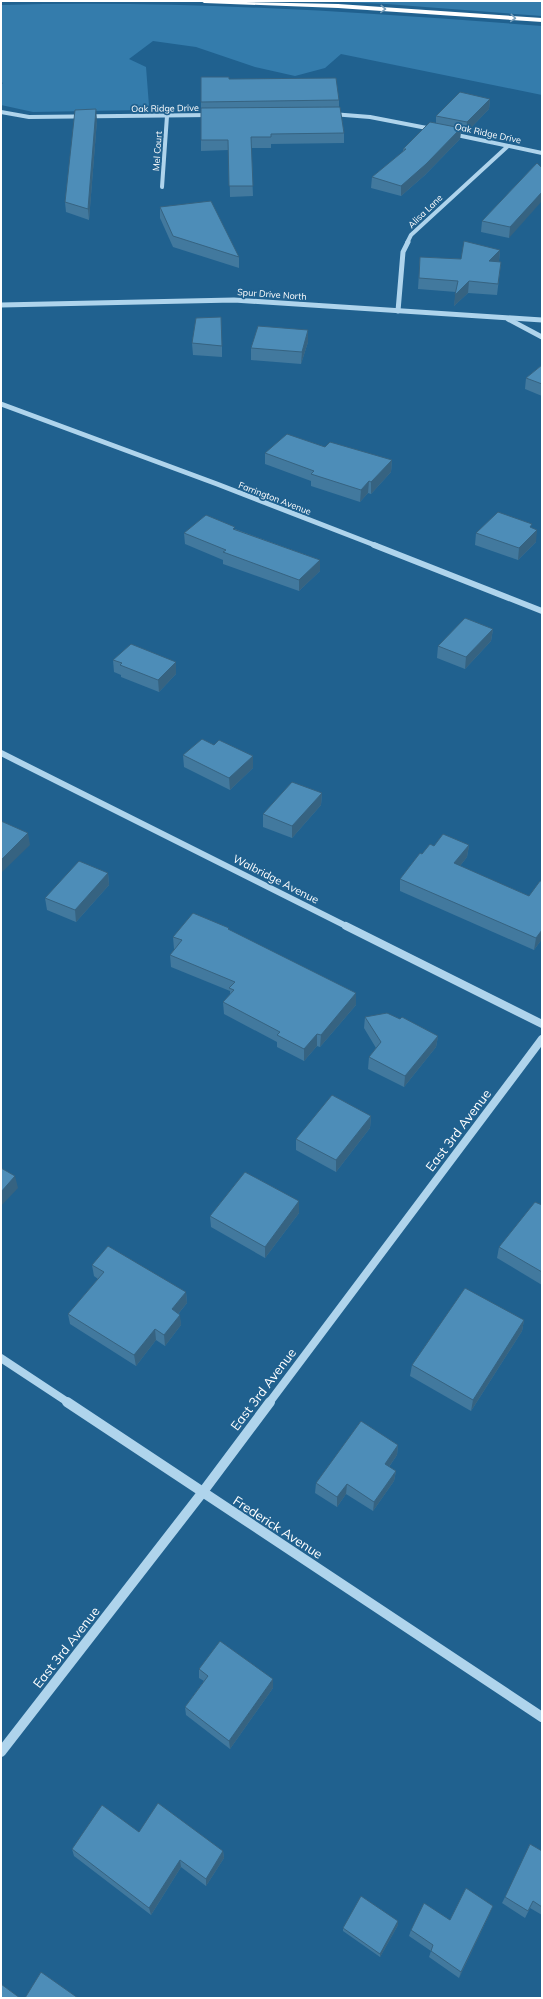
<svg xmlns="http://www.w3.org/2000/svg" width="543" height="1999" font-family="Mulish,sans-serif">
	<rect width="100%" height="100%" fill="#20618f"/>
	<!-- green -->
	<g fill="#347cac">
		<polygon points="321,1 542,1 542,16 386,4"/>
		<path d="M1,5C182,0 362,12 542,26V95L341,54L325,68L295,76L255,67L196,47L153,41L129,59L146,67L149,106L144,110L33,112L1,105V85L3,83L1,82Z"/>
	</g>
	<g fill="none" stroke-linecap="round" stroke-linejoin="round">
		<!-- minor-far4 -->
		<g stroke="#afd4ec" stroke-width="4">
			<polyline points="1,112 29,117 210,115"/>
			<polyline points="332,114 370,117 432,129"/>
			<polyline points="452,134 542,153"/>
			<polyline points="162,187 167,116"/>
			<polyline points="407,243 411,235 508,146"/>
		</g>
		<!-- minor-far3 -->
		<g stroke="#afd4ec" stroke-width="5">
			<polyline points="1,305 234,300 542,320"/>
			<polyline points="398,311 403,252 408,242"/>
			<polyline points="508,319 542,337"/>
			<polyline points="1,404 217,484 377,546"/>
		</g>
		<!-- minor-far2 -->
		<g stroke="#afd4ec" stroke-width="6">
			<polyline points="374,545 542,611"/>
			<polyline points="1,753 348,927"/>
		</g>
		<!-- minor-far1 -->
		<g stroke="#afd4ec" stroke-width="8">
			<polyline points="346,926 542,1024"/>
			<polyline points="1,1358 69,1403"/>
			<polyline points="269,1403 542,1039"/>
		</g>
		<!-- minor -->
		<g stroke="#afd4ec" stroke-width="10">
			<polyline points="67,1402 542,1717"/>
			<polyline points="1,1752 202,1493 270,1402"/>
		</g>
		<!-- highway -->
		<polygon fill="#fff" fill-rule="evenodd" points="201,1 338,4 542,18 542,22 338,8 204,3"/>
	</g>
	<!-- wall -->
	<g fill="#42799e">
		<polygon points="201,77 229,79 339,100 339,107 344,133 344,143 271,144 271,148 251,148 253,196 230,197 229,150 201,151"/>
		<polygon points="490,99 489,109 466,133 461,132 460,139 425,175 401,196 371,188 372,177 403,152 403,149 436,123 436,116"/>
		<polygon points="97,120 89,220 66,212 65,202"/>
		<polygon points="537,163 509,238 481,232 482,221"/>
		<polygon points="160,207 239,257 239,268 173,247 160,218"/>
		<polygon points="500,250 499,261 498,262 501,262 497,295 468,293 454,306 456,292 418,289 420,257 461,259"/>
		<polygon points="308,330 308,342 301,364 251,360 251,348"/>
		<polygon points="192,343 222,346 222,357 193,355"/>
		<polygon points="542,365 542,396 525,389 526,378"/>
		<polygon points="325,447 392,460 391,472 371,494 368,493 360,502 311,486 311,481 265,464 265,453"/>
		<polygon points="532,528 536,542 518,560 475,545 476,533"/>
		<polygon points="235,529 320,560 320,571 299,591 223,564 223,560 185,544 184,533"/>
		<polygon points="493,629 491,641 465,669 437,658 438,646"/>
		<polygon points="113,660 176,674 159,692 121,677 121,675 114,672"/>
		<polygon points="214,745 253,756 253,768 230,790 184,767 183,755"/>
		<polygon points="322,793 321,805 292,838 263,827 263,814"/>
		<polygon points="469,845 467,857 460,866 529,896 542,881 542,939 534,950 400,891 400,879 422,854 434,846"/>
		<polygon points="108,873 109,885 76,922 47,910 45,898"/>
		<polygon points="229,930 356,993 356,1005 320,1047 317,1046 304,1061 277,1047 277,1042 224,1014 223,1002 230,995 230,991 171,967 170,955 175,949 174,949 173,937"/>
		<polygon points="365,1017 400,1019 438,1036 436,1047 404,1087 368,1069 369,1057 376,1048 364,1028"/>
		<polygon points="371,1116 370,1128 336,1172 296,1150 296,1139"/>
		<polygon points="299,1201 299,1213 265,1258 211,1227 210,1216"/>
		<polygon points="542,1205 542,1285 497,1258 499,1247"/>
		<polygon points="92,1265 186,1292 187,1303 179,1313 181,1325 165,1346 156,1340 136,1366 70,1324 68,1314 98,1279 94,1276"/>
		<polygon points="524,1320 522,1331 471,1411 410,1376 412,1365"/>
		<polygon points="398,1445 397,1455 389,1467 396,1471 394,1481 373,1511 346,1494 337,1507 315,1493 316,1483"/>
		<polygon points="199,1669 273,1679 273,1688 230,1749 186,1715 185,1707 204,1681 199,1678"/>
		<polygon points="139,1832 223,1851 224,1858 206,1886 181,1867 151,1915 74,1856 72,1849"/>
		<polygon points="542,1851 542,1915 530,1908 525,1918 502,1903 505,1897"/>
		<polygon points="490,1913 459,1978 429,1957 431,1951 409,1936 411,1930 450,1920"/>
		<polygon points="398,1925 380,1957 343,1931 343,1928"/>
	</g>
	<!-- shaded-wall -->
	<g fill="#366381">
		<polygon points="490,99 489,109 466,133 467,122"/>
		<polygon points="96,109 97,120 89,220 88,209"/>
		<polygon points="461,128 460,139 425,175 401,196 401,186"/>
		<polygon points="542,192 542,201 509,238 510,227"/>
		<polygon points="500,250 499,261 488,272 489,261"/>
		<polygon points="469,281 468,293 454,306 455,295"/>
		<polygon points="308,330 308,342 301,364 302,352"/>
		<polygon points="392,460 391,472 371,494 371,482"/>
		<polygon points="369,481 368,493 360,502 361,490"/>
		<polygon points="537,530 536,542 518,560 519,548"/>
		<polygon points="320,560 320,571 299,591 299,580"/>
		<polygon points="493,629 491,641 465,669 466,657"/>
		<polygon points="176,662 176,674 159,692 158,680"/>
		<polygon points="253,756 253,768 230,790 229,778"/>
		<polygon points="322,793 321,805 292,838 292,826"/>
		<polygon points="28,833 30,845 1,873 1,860"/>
		<polygon points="469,845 467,857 453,875 454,863"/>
		<polygon points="108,873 109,885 76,922 75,910"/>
		<polygon points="542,930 542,939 534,950 536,938"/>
		<polygon points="356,993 356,1005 320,1047 321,1035"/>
		<polygon points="317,1034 317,1046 304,1061 304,1049"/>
		<polygon points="438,1036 436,1047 404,1087 405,1076"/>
		<polygon points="371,1116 370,1128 336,1172 336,1160"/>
		<polygon points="15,1176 18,1188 1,1206 1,1192"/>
		<polygon points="299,1201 299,1213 265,1258 265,1247"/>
		<polygon points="186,1292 187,1303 173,1320 172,1309"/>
		<polygon points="180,1315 181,1325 165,1346 164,1335"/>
		<polygon points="524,1320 522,1331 471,1411 473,1400"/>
		<polygon points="155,1329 156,1340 136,1366 134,1355"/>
		<polygon points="398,1445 397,1455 384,1474 385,1464"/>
		<polygon points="396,1471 394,1481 373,1511 374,1502"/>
		<polygon points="347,1484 346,1494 337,1507 337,1497"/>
		<polygon points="273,1679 273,1688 230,1749 229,1741"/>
		<polygon points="223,1851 224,1858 206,1886 206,1879"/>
		<polygon points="180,1860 181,1867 151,1915 149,1908"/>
		<polygon points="493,1906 490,1913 459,1978 461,1972"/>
		<polygon points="398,1921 398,1925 380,1957 380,1954"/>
	</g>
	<!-- building -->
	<g fill="#4d8db8" stroke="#366381">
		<polygon points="201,77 229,77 229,79 336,78 339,100 201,102"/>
		<polygon points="460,92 490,99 467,122 436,116"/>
		<polygon points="340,107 344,133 271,134 271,137 251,137 253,186 229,186 228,140 201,140 201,108"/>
		<polygon points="96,109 88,209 65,202 75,110"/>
		<polygon points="430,122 461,128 426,164 401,186 372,177 406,149 403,149"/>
		<polygon points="537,163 542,168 542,192 510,227 482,221"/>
		<polygon points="211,201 239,257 173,236 160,207"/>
		<polygon points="464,241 500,250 489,261 501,262 498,284 469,281 455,295 458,281 419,278 420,257 461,259"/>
		<polygon points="221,317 222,346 192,343 196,318"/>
		<polygon points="258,326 308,330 302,352 251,348"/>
		<polygon points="542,365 542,384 526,378"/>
		<polygon points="287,434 325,447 330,442 392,460 371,482 369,481 361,490 311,474 314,471 265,453"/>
		<polygon points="498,512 532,524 530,527 537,530 519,548 476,533"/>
		<polygon points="206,515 235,527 233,529 320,560 299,580 223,552 226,550 184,533"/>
		<polygon points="465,618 493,629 466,657 438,646"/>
		<polygon points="131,644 176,662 158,680 120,665 122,663 113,660"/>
		<polygon points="202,739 214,745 219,740 253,756 229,778 183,755"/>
		<polygon points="292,782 322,793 292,826 263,814"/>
		<polygon points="1,821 28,833 1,860"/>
		<polygon points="443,834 469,845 454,863 529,896 540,881 542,881 542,930 536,938 400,879 420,853 422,854 430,844 434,846"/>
		<polygon points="79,861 108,873 75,910 45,898"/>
		<polygon points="193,913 229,928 228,929 356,993 321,1035 317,1034 304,1049 277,1035 280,1032 223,1002 234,990 229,988 235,982 170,955 182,940 173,937"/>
		<polygon points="387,1013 400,1019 402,1017 438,1036 405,1076 369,1057 381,1042 365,1017"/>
		<polygon points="332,1095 371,1116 336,1160 296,1139"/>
		<polygon points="1,1168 15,1176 1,1192"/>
		<polygon points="245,1172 299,1201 265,1247 210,1216"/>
		<polygon points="535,1202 542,1205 542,1272 499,1247"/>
		<polygon points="108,1246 186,1292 172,1309 180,1315 164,1335 155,1329 134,1355 68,1314 104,1272 92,1265"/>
		<polygon points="465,1288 524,1320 473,1400 412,1365"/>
		<polygon points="361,1421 398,1445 385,1464 396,1471 374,1502 347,1484 337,1497 316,1483"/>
		<polygon points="220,1641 273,1679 229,1741 185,1707 208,1676 199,1669"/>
		<polygon points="158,1803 223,1851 206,1879 180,1860 149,1908 72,1849 102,1805 139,1832"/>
		<polygon points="530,1844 542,1851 542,1907 533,1901 528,1911 505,1897"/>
		<polygon points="466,1888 493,1906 461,1972 431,1951 433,1945 411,1930 424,1903 450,1920"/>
		<polygon points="361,1896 398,1921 380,1954 343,1928"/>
		<polygon points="41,1972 78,1998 25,1998"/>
		<polygon points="1,1984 20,1998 1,1998"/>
	</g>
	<!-- one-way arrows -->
	<defs><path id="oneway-chevron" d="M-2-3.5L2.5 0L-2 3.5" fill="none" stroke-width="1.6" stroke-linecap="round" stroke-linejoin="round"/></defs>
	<g stroke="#79a0bc">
		<use href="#oneway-chevron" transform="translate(383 9) rotate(3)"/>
		<use href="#oneway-chevron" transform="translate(513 18) rotate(5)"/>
	</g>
	<g text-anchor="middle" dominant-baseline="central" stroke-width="3.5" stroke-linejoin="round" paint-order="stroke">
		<!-- far-street labels -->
		<g font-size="9" fill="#fff" stroke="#20618f">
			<text transform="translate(165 108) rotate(-1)">Oak Ridge Drive</text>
			<text transform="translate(488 133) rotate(12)">Oak Ridge Drive</text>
			<text transform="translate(157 151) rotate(-86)">Mel Court</text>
			<text transform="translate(425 211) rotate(-44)">Alisa Lane</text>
			<text transform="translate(272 294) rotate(4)">Spur Drive North</text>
			<text transform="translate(275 498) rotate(21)">Farrington Avenue</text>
		</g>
		<!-- street labels -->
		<g font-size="11" fill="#fff" stroke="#20618f">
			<text transform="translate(276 879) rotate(27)">Walbridge Avenue</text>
		</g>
		<!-- near-street labels -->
		<g font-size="13" fill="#fff" stroke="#20618f">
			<text transform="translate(458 1130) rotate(-53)">East 3rd Avenue</text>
			<text transform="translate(263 1389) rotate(-53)">East 3rd Avenue</text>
			<text transform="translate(278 1527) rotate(33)">Frederick Avenue</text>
			<text transform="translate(66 1647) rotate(-52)">East 3rd Avenue</text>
		</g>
	</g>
	<!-- border -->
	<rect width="543" height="1999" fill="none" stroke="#ffffff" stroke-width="4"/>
</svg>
